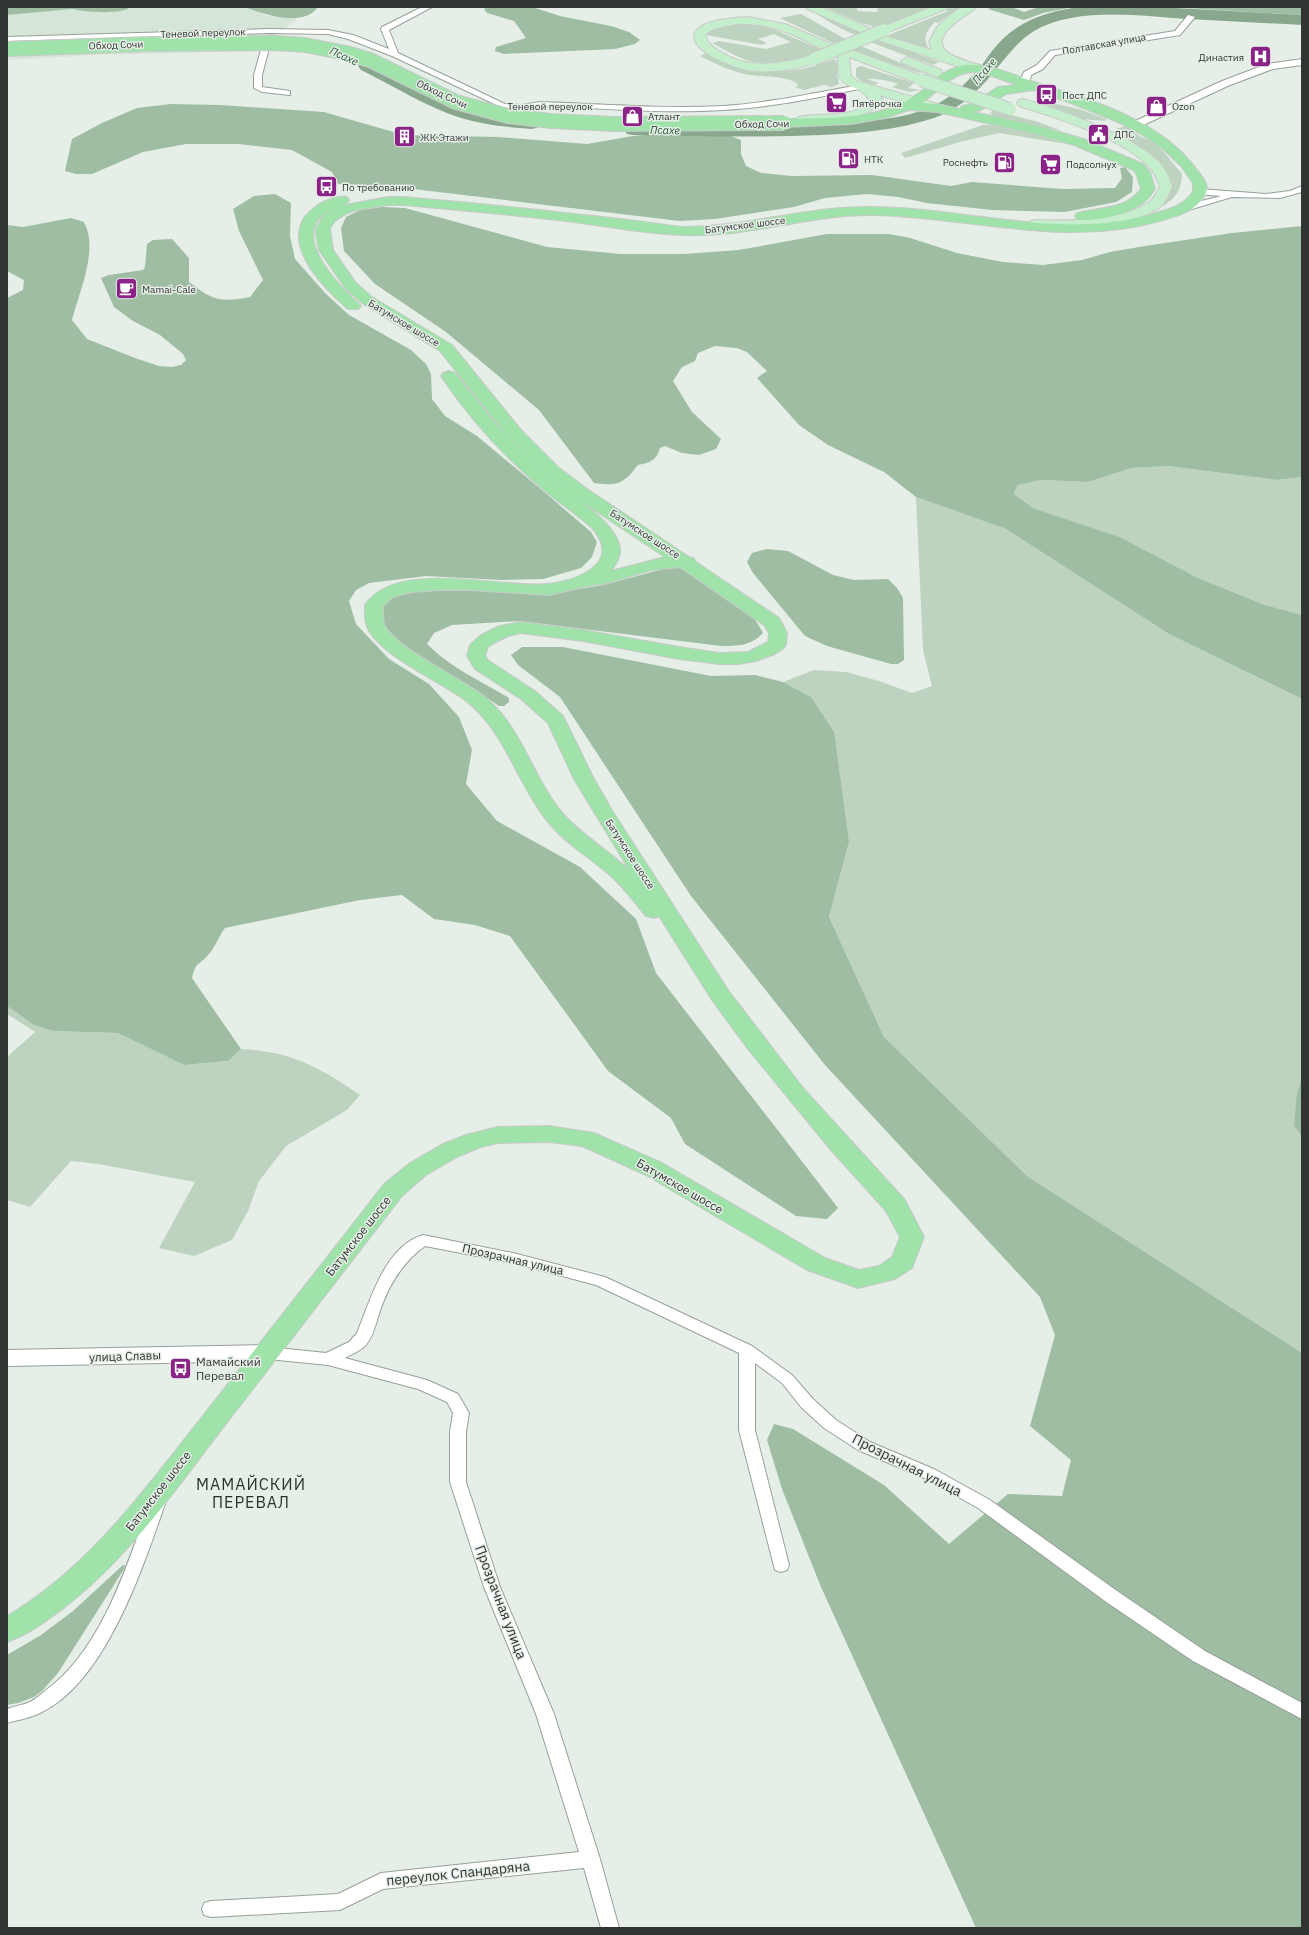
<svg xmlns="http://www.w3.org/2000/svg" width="1309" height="1935" font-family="'IBM Plex Sans',sans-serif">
	<rect width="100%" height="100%" fill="#e6efe7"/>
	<!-- built -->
	<polygon fill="#d5e5d7" points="130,7 244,7 268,16 298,18 255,51 95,55 7,60 7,15 72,9 81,11 121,11"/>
	<!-- green -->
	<g fill="#bed2c0">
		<polygon points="824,7 856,7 858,11 877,12 878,7 932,7 878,28 861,23"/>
		<path d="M951,7H961L938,23L935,22C926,30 922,39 929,49L886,36L948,11L946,9Z"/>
		<path d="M816,13L915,52L914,53L939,62L933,65C901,54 841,33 816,13Z"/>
		<polygon points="801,14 847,40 924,73 916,72 837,45 780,18"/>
		<path d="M735,23L768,27L825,51C801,59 775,68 749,61C736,57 724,49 712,43L719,41L766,49L791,42L774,34L758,39L767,43L762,45L706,35L711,29Z"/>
		<path d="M704,51C717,58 729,61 742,65C780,75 799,72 835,59L839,65L837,75L839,84L831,87L824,85L804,90L795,87L798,85C791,75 756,77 744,74C728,70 714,63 700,56L705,54Z"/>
		<path d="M861,66L914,83L908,88L920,90L909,92L892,87L898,84C891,81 874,78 867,79L878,83L875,85L863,82L856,77V68Z"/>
		<polygon points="1043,101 1079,109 1106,119 1105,121 1081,119 1047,105 1043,106 1032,102"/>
		<polygon points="993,110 1038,122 1062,131 995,117 990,113"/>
		<polygon points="983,125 993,125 1062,141 1060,143 999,133 960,142 905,158 901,153"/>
		<path d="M1125,126L1133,130L1139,136L1157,144L1182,174C1182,205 1153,211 1128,217L1167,192L1150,155L1139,147L1120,137L1128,134L1116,129Z"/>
		<polygon points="1168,466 1277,480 1302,477 1302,615 1262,604 1196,577 1120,537 1033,508 1014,494 1016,485 1041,480 1088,482 1132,468"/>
		<polygon points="916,497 1006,529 1169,634 1302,699 1302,1081 1294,1126 1302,1136 1302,1353 1027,1176 884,1037 829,917 849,842 811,697 783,682 814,670 846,672 879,681 912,693 932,686 923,650"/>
		<path d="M7,1006L34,1025L53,1031L118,1033L184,1065L228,1061L241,1049C260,1050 280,1053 298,1060C320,1068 341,1082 360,1095L347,1110L286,1146L259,1181L248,1211L232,1240L194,1256L159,1248L195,1182L98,1164L71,1161L30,1207L7,1200V1057L35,1032L7,1014Z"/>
	</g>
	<!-- forest -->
	<g fill="#9ebda3">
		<path d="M7,7H130C123,15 83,12 72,9L7,15Z"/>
		<path d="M244,7H318C303,28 264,14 244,7Z"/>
		<polygon points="488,7 532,7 560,16 611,26 629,32 640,40 635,44 615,49 504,54 495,51 496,47 526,38 514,21 487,13 484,9"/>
		<polygon points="991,7 1012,7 1024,12 1039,7 1073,7 1043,13 1024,20 988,9"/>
		<polygon points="1168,7 1302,8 1302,15"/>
		<polygon points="171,104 220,105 324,112 404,135 498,137 587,144 633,136 688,131 728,135 741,140 741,154 746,166 761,173 792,176 872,175 951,186 972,182 1063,189 1115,188 1122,178 1120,168 1125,167 1133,177 1132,192 1116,202 1065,212 992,210 927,203 898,197 867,194 825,198 794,207 715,219 680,221 388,186 338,184 332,172 292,150 238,144 186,144 143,152 92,174 76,174 65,171 72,139 102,123 137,108"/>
		<path d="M275,194L291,203L290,236L295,259L325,293L349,315L411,350L426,364L431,374L432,399L445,416L477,436L549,496L591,532L597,542L592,557L581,568L543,579L501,580L426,576L369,583L356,590L349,601L356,624L389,659L429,684L459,717L472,750L466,784L497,821L580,867L636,919L656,973L838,1208L827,1219L796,1216L685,1144L671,1118L608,1071L510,936L475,925L434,919L402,895L360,900L225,928C218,937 215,948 208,955C198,967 197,959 192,978L241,1049L228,1061L184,1065L118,1033L53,1031L34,1025L7,1006V298L23,290L24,280L7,271V225L23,227L71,218L84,222C99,250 79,292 72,320L87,339L135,358L159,366L172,367L181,365L186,360L183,354L160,335L133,321L114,307L101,278L109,275L143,270L145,267L147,244L153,240L172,239L189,258V282C212,300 220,303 250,297L263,280L239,231L233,209L254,196Z"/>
		<path d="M382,207L405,208L547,247L620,254H684L739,250L827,234H889L910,238L957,253L1003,262L1043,265L1082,260L1110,252L1145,246L1232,233L1302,226V477L1277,480L1168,466L1132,468L1088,482L1041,480L1017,485L1014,494L1033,508L1120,537L1196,577L1262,604L1302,615V699L1169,634L1006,529L916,497L884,472L828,445L799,425L757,378L767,371L747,352L737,348L715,346L698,353L695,361L682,367L673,381L692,412L721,439L716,449L699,455L682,453L665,446L660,448C656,461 651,462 638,465C623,484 619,486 594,483L539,410L446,332L375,284L344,251L341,228L346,217L360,210Z"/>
		<polygon points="767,549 788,551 833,575 854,580 888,579 897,588 903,598 904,660 898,664 891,664 827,646 805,636 753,573 747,562 752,553"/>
		<path d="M680,567C709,575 751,606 763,633C751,646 737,646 721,646L519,621L452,625L434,633L427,644C451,668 481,681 509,698V702L504,706H499L477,691L445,675L415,655L390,634L381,622L383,602L392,595L423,587L539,593L566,591L603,585L667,568Z"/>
		<polygon points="522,647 563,647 711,676 755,675 783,682 811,697 834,732 849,842 829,917 884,1037 1027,1176 1302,1353 1302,1928 976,1928 821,1587 782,1489 767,1440 774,1424 793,1429 884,1485 949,1544 1008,1494 1062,1496 1071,1460 1030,1426 1055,1335 1040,1297 825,1065 691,896 560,697 518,665 511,655"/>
		<polygon points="1301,1081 1302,1081 1302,1136 1294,1126 1297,1094"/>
		<polygon points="123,1565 125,1565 124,1569 58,1673 42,1691 34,1697 18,1703 7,1705 7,1655 41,1635 73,1611"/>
	</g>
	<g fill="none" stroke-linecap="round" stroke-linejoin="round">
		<!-- river -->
		<g fill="#88a78c" fill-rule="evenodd">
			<path d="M1081,7H1157L1302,15V25C1264,23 1226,21 1188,19C1141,16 1077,6 1034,31C1018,41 1009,54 997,68C980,90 960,109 934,118C898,130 859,133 822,135C759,138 696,136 633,135L627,134L624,130L627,126L633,125C700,126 768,127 835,123C867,121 903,120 933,106C954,96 971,79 985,61C989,55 993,49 998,44C1019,20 1051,10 1081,7Z"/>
			<path d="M367,61L387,69L444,98L473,110L488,114L531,119L537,120L540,124L537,128L531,129C507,127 484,125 461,118C426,107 394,86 361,70L358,66L361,62Z"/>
		</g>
		<defs>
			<g id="street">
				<path d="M422,7H432L389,30L398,53L505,104L522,105L540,102C601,104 662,109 723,106C769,103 814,93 859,85L863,87L859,89C814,98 769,108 723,110C662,114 601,108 540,106L522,109L503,108L392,56L348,39L328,34L270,33L7,41V37L270,29L328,30L353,35L389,49L381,29L382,27Z"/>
				<polygon points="1188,15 1195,17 1180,35 1055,55 1043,69 1031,75 1030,80 1026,85 1019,83 1024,72 1037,65 1050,51 1175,31"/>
				<polygon points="262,46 269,48 262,75 262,87 290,91 290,95 262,92 254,88 254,75"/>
				<polygon points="1302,186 1302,192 1280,198 1232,197 1185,211 1181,208 1182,206 1221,196 1197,194 1196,192 1200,189 1266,194 1290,191"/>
				<path d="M423,1235L513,1253L605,1277L752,1346L792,1375L813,1399L836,1420L870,1442L936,1470L990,1500L1117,1591L1205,1651L1302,1703V1719L1193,1661L1105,1601L978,1508L924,1478L858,1450L824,1428L801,1407L782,1383L755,1363V1430L789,1565L787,1570L781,1572L775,1570L739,1430V1353L596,1285L513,1263L425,1246C403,1262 389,1284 380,1311C376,1322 374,1335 366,1345C360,1351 352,1354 345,1358L427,1380L458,1394L469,1413L466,1432V1482L500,1587L554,1714L600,1859L619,1928H601L584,1868L383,1889L340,1910L211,1917L204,1915L202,1909L204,1903L211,1901L338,1894L381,1873L579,1852L536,1714L484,1587L450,1482V1432L453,1413L447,1402L418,1389L328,1365L268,1359L263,1357L260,1353L263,1349L268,1347L326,1353L349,1342L357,1333C370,1301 385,1246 423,1235Z"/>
				<path d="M157,1498L163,1500L165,1504C143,1567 106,1681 42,1712C31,1718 18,1720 7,1723V1709C15,1706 23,1705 30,1702C36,1699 41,1694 45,1691C101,1651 127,1566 149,1504L151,1500Z"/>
			</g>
			<g id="secondary">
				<polygon points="1302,59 1302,65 1273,69 1230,85 1139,127 1131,127 1129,125 1131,123 1222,81 1267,64"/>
				<polygon points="268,1345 275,1347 279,1353 275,1359 268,1361 7,1366 7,1350"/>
			</g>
			<g id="primary">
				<path d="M805,7H821L889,37L932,50L929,42L937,27L949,16L962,7H976C971,13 962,17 956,22C923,49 955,58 980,65L982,68L980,71H972L881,41L807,9Z"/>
				<polygon points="932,7 948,7 946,9 888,32 884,33 878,30 880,28"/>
				<path d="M748,17L785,24L831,44L838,45L925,77L927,80L925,83H917L849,57L851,76L857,81L938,104L940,107L934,111L879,95L883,100C870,119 819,128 798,123L796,120L798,117C820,112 854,120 870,100C867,97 864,93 861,91C853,85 847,88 839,77L838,58C805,39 765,17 726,26C719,27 712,29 706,34V37C708,45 715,48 721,52C751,71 782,63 814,55L820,59C816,65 804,66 798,68C781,71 763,73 746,70C733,67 680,48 698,29C708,19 735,18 748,17Z"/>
				<polygon points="907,57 941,70 943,73 937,77 903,63 901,61"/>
				<path d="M1023,99C1060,109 1130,135 1157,160C1165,167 1169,177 1172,187C1169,194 1165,203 1159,208C1135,225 1059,234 1031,227L1029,224L1031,221L1036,220C1069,221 1121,222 1149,202C1154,199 1157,192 1160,187C1157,180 1155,173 1150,168C1124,138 1056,118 1019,106L1017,103L1019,100Z"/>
			</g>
			<path id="highway" d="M964,65C988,63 1011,74 1034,82C1091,100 1160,119 1197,170C1205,180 1211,187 1203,198C1192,213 1176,216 1160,221C1065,248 969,217 873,215C810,214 748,238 685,235C648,234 611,227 574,222C517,215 460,210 403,205H388L357,210L347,213L335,221L330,228L333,250L356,283L372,297L452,345L521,430L558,467L587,489L689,557L693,558L696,562L779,618L787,633L786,644L784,648L775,654L756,661L739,664H719L679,659L583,641L521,633L508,636L494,643L488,647L485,656L489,661L535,691L563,716L594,779L613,812L728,990L803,1088L905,1200L924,1237L912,1268L895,1279L858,1288L807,1270L646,1175L582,1146L549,1142L498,1143L481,1147L459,1156L426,1175L402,1196C345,1269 289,1343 232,1416C180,1483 130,1558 61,1610C45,1622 27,1635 7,1642V1616C89,1568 144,1490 202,1417C263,1339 324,1262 384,1184L410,1163L443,1144L466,1135L498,1127L549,1126L594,1133L662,1163L825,1258L859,1270L879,1266L892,1257L900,1237L886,1211L831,1150L748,1049L712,1000L659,916L654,918L646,916C635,903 625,889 612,877C591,858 566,844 548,822C516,782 506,732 465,700C442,682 372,652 366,623C364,617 365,611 365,605C397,558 500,589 548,584C578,581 623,563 592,528C572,510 549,496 530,478C496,448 466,413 441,376L443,373L449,371L455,373L495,423L545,474L509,438L440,351L362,303L346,289L319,250L316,235V228L324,215L334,208C285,230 335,282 358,303L361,306L358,309H348C327,291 286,251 303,220C305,215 310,212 314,208C320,202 338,195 347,197L349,200L347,203L340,206L388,197H403C463,202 523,208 583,215C606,217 629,220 651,223C663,224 676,227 687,227C749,226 810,206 871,207C964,207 1060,241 1152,214C1168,210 1183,206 1193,192V183L1181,166L1163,149L1141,134L1118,122L1068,102L1034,90L1006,94L981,110L973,112L1030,124L1084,139L1143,164L1150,172L1155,189C1151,195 1147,201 1140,205C1126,214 1093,223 1077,219L1075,216L1077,213C1100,207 1125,210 1141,189L1136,173L1133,170L1074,145L1027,132L937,112L909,110L885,118L851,124L784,127L779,126L777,123L779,120L784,119C825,118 874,120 910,99C932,86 936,72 964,65ZM972,72L986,74L1017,85L998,87L972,104L962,106L960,109L937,104L922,103C939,91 950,74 972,72ZM547,476L575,497L665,557L611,571C616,564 621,557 620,549C617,521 567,493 547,476ZM680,567L764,625L769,633L768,642L748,652L719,653L679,647L583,630L521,622L500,626L481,635L470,645L467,656L475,669L521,699L548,723L574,779L630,871C606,848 576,832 556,805C530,769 520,726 485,697C464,680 392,646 384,624C383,619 383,611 383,606L393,597L411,592L439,590H471L549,595L588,586L603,584L652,570Z"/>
		</defs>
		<!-- street casing -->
		<use href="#street" stroke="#97a098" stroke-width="2"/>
		<!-- secondary casing -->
		<use href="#secondary" stroke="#97a098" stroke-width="2"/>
		<!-- primary casing -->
		<use href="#primary" stroke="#c9caca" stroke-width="2"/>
		<!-- highway casing -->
		<use href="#highway" stroke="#c9caca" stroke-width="2"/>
		<!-- street -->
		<use href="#street" fill="#fff" fill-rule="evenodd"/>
		<!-- secondary -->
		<use href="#secondary" fill="#fff" fill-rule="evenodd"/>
		<!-- primary -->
		<use href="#primary" fill="#c5eecc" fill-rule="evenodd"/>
		<!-- highway -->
		<use href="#highway" fill="#9fe2aa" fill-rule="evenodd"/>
		<defs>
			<g id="primary-bridge">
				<polyline points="814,59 884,30"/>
				<polyline points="921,80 1010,109"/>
			</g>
			<polyline id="highway-bridge" points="7,49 148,44 274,43 305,45 346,53 370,60 456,102 508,116 551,121 614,124 784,123"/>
		</defs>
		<!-- primary-bridge casing -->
		<use href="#primary-bridge" stroke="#c9caca" stroke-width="14" stroke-linecap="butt"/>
		<!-- highway-bridge casing -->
		<use href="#highway-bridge" stroke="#c9caca" stroke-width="16" stroke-linecap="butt"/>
		<!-- primary-bridge -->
		<use href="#primary-bridge" stroke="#c5eecc" stroke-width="12"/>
		<!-- highway-bridge -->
		<use href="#highway-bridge" stroke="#9fe2aa" stroke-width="14"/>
	</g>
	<!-- icons -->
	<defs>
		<symbol id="hospital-square" viewBox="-11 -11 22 22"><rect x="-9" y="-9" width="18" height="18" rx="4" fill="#8b2288" stroke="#e6efe7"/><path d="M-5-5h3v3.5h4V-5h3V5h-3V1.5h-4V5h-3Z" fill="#fff"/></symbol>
		<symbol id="bus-square" viewBox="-11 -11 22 22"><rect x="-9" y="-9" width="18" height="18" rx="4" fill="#8b2288" stroke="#e6efe7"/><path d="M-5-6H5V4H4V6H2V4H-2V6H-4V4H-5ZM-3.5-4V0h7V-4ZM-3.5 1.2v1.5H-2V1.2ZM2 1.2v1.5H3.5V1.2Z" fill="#fff"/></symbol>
		<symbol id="supermarket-square" viewBox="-11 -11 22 22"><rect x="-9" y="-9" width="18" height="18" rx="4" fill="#8b2288" stroke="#e6efe7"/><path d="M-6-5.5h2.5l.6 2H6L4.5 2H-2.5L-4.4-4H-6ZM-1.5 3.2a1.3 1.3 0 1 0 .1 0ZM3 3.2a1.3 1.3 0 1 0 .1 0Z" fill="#fff"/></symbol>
		<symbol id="shop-square" viewBox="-11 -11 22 22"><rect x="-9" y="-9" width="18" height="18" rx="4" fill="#8b2288" stroke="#e6efe7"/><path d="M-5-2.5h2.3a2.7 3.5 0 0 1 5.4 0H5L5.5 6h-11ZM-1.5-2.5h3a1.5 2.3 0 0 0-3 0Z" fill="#fff"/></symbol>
		<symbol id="civic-square" viewBox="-11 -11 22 22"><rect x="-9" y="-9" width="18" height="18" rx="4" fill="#8b2288" stroke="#e6efe7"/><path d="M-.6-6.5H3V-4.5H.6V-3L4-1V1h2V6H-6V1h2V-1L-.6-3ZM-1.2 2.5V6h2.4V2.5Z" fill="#fff"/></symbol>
		<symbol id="building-square" viewBox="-11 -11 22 22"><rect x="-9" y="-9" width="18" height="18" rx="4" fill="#8b2288" stroke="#e6efe7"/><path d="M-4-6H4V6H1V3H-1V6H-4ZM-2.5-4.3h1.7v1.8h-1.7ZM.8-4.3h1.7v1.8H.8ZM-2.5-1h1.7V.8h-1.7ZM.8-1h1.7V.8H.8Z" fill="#fff"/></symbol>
		<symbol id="fuel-square" viewBox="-11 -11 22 22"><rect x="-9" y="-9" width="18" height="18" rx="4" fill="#8b2288" stroke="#e6efe7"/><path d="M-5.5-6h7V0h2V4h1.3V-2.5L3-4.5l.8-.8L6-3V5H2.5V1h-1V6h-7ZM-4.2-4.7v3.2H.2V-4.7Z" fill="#fff"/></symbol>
		<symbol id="cafe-square" viewBox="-11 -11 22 22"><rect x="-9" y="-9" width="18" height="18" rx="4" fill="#8b2288" stroke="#e6efe7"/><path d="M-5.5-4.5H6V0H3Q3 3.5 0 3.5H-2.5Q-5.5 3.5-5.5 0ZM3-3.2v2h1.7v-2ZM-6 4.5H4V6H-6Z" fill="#fff"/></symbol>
	</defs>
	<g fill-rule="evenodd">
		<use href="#hospital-square" x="1248" y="44" width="25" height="25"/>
		<use href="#bus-square" x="1034" y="82" width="25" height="25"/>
		<use href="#supermarket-square" x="824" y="90" width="25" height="25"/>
		<use href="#shop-square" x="1144" y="94" width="25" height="25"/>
		<use href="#shop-square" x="620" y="104" width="25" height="25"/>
		<use href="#civic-square" x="1086" y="122" width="25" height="25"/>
		<use href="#building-square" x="392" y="124" width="25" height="25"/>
		<use href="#fuel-square" x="836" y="146" width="25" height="25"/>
		<use href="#fuel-square" x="992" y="150" width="25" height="25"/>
		<use href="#supermarket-square" x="1038" y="152" width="25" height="25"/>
		<use href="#bus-square" x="314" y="174" width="25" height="25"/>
		<use href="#cafe-square" x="114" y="276" width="25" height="25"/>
		<use href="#bus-square" x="168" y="1356" width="25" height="25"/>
	</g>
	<g text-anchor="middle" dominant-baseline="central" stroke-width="3" stroke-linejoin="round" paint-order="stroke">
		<!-- far-street labels -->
		<g font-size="10" fill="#313532" stroke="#e6efe7">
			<text transform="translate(203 33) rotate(-2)">Теневой переулок</text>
			<text transform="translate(1104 44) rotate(-10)">Полтавская улица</text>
			<text transform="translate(116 45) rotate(-2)">Обход Сочи</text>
			<text transform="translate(442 94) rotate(25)">Обход Сочи</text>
			<text x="550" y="106">Теневой переулок</text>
			<text transform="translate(762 124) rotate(-1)">Обход Сочи</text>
			<text transform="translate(745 225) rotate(-7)">Батумское шоссе</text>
			<text transform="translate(404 323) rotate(31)">Батумское шоссе</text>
			<text transform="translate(645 534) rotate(33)">Батумское шоссе</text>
			<text transform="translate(630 854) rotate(57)">Батумское шоссе</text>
		</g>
		<!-- far-poi labels -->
		<g font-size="10" fill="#313532" stroke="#e6efe7" text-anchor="start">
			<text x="1244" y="57" text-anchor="end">Династия</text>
			<text x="1062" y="95">Пост ДПС</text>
			<text x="852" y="103">Пятёрочка</text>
			<text x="1172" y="106">Ozon</text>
			<text x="648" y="116">Атлант</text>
			<text x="1114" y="134">ДПС</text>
			<text x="420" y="137">ЖК Этажи</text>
			<text x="864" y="159">НТК</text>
			<text x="988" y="162" text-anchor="end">Роснефть</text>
			<text x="1066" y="164">Подсолнух</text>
			<text x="342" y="187">По требованию</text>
			<text x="142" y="289">Mamai-Cale</text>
		</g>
		<!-- far-water labels -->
		<g font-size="11" font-style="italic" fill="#24542f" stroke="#e6efe7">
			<text transform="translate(344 56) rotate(24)">Псахе</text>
			<text transform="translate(984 71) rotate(-49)">Псахе</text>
			<text transform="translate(665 130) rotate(1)">Псахе</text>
		</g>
		<!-- street labels -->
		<g font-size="12" fill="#313532" stroke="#e6efe7">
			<text transform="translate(680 1186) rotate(30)">Батумское шоссе</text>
			<text transform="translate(358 1236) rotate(-52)">Батумское шоссе</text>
			<text transform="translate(513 1259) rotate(13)">Прозрачная улица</text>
			<text transform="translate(125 1356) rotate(-2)">улица Славы</text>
			<text transform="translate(158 1491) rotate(-52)">Батумское шоссе</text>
		</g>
		<!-- poi labels -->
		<g font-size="12" fill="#313532" stroke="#e6efe7" text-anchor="start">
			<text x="196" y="1361">Мамайский<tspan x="196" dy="14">Перевал</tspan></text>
		</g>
		<!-- near-street labels -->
		<g font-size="14" fill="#313532" stroke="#e6efe7">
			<text transform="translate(907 1465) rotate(27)">Прозрачная улица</text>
			<text transform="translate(501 1602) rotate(69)">Прозрачная улица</text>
			<text transform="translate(458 1873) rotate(-6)">переулок Спандаряна</text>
		</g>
		<!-- near-neighbourhood labels -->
		<g font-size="16" letter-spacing="1" fill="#29312a" stroke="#e6efe7">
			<text x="251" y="1484">МАМАЙСКИЙ<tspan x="251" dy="18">ПЕРЕВАЛ</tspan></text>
		</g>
	</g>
	<!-- border -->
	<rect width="1309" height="1935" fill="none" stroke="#313532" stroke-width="16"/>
</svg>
